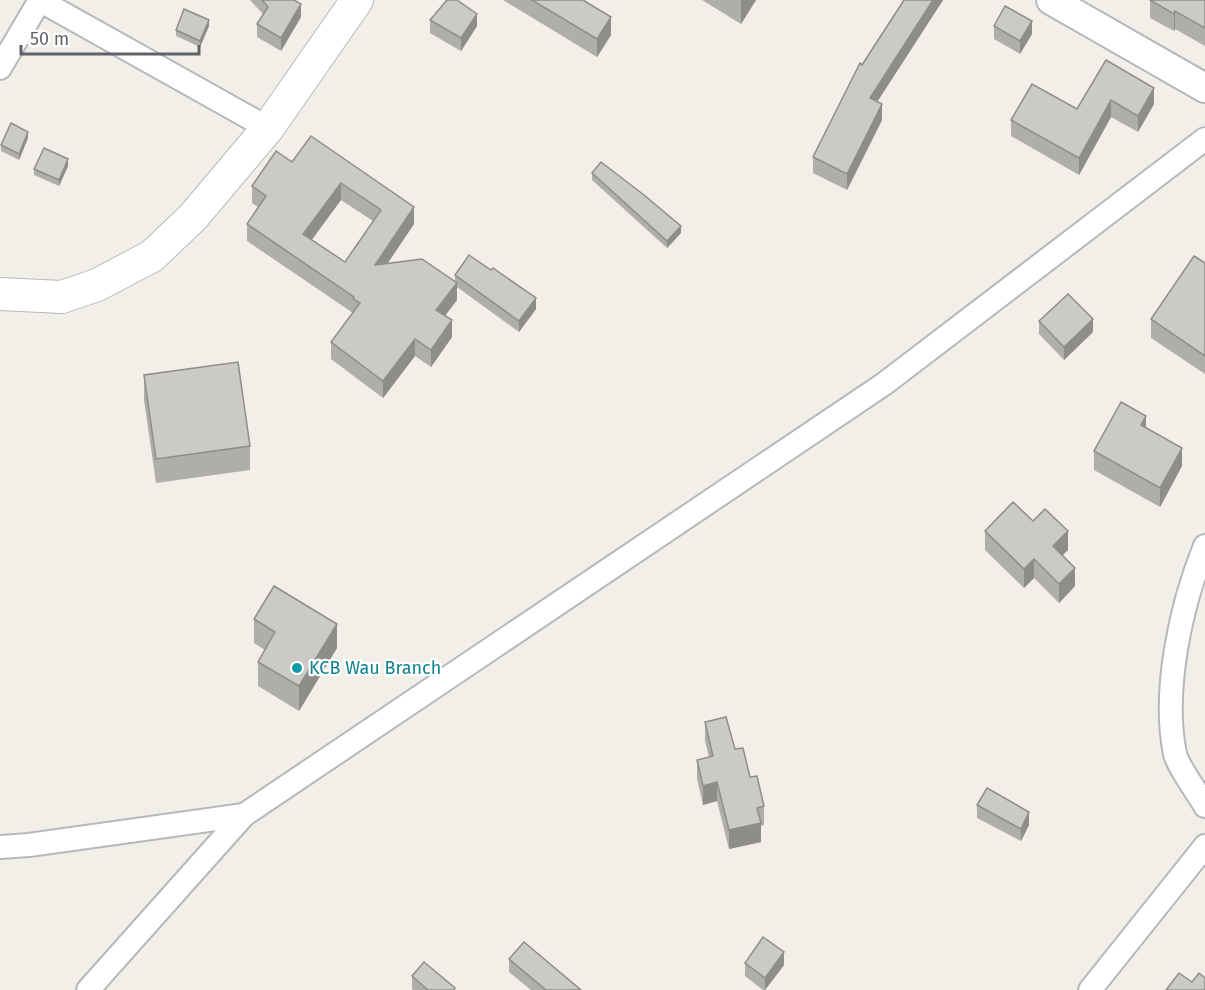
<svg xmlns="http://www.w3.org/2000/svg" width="1205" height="990" font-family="'Fira Sans',sans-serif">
	<rect width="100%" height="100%" fill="#f1efe8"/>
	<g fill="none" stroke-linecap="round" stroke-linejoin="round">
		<defs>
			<g id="minor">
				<polyline points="39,0 268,128"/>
				<polyline points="0,68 40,0"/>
				<path d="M1205,546C1181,605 1162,691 1175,754C1178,767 1198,793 1205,806"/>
				<polyline points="0,847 29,845 244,815"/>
				<polyline points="88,990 244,815 884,384 1205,139"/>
				<polyline points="1090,990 1205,846"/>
			</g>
			<polyline id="tertiary" points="1051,0 1205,88"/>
			<polyline id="secondary" points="0,294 62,297 97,285 152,256 193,217 268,128 357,0"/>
		</defs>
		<!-- minor casing -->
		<use href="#minor" stroke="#b5b8bc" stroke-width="26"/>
		<!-- tertiary casing -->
		<use href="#tertiary" stroke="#b5b8bc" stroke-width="32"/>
		<!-- secondary casing -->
		<use href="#secondary" stroke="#b6babf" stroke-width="34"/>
		<!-- minor -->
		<use href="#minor" stroke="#fff" stroke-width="22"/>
		<!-- tertiary -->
		<use href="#tertiary" stroke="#fff" stroke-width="28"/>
		<!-- secondary -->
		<use href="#secondary" stroke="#fff" stroke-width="32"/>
	</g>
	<!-- wall -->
	<g fill="#afaea9" fill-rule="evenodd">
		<polygon points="250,0 294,0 301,17 281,51 257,37 257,24 263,14"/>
		<polygon points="503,0 583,0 611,35 597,57"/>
		<polygon points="702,0 756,0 741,24"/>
		<polygon points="904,0 943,0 877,102 882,120 847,190 813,173 813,157 862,65"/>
		<polygon points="1205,0 1205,46 1175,29 1174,31 1150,18 1150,1"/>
		<polygon points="430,20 477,26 461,51 430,33"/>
		<polygon points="209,26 200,47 176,36 176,30"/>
		<polygon points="994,26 1032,34 1020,54 994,39"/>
		<polygon points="1106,60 1154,104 1138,132 1111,117 1079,175 1011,136 1011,120 1077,109"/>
		<path d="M311,136L414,224L387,264L455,282V275L536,309L519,332L457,287V300L445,316L452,337L431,367L415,356L383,398L331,359V342L353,313L247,241V224L258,207L252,203V186L292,162ZM341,200L373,221L345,262L312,240Z"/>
		<polygon points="28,138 19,160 1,151 1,145"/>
		<polygon points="68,166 59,186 34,175 34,169"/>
		<polygon points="592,173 681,233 667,248 592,180"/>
		<polygon points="1205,263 1205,374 1151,338 1151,319"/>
		<polygon points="1039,321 1093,332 1064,360 1039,334"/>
		<polygon points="144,375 250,446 250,470 156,483 144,400"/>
		<polygon points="1146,427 1182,466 1160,507 1094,470 1094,451"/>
		<polygon points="1033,521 1068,550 1062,555 1075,586 1059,603 1034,578 1024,588 985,550 985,531"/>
		<polygon points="254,619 337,648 299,711 258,686 258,662 265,650 254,643"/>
		<polygon points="705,722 735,749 750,777 764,806 764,825 761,826 761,842 729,849 717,801 703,805 697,779 697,760 709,757 705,741"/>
		<polygon points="977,805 1029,825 1021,841 977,818"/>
		<polygon points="509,959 581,990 531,990 509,972"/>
		<polygon points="745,963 784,965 765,990 763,990 745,976"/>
		<polygon points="412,976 455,990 413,990 412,989"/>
	</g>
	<!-- shaded-wall -->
	<g fill="#8f8d8a">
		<polygon points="741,0 756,0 741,24"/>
		<polygon points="933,0 943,0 870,113 870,98"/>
		<polygon points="301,4 301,17 281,51 281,38"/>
		<polygon points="1175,11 1175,29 1174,31 1174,14"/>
		<polygon points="477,14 477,26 461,51 461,38"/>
		<polygon points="611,17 611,35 597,57 597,39"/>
		<polygon points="209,20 209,26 200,47 200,41"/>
		<polygon points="1032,21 1032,34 1020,54 1020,41"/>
		<polygon points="1154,88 1154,104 1138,132 1138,116"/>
		<polygon points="1111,100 1111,117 1079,175 1079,158"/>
		<polygon points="882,104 882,120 847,190 847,174"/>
		<polygon points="28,132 28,138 19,160 19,154"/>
		<polygon points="68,159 68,166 59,186 59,180"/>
		<polygon points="341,183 341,200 303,251 303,234"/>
		<polygon points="414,207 414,224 375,282 375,265"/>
		<polygon points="681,226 681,233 667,248 667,241"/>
		<polygon points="457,283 457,300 436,327 436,310"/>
		<polygon points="536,298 536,309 519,332 519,321"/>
		<polygon points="1093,319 1093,332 1064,360 1064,347"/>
		<polygon points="452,320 452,337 431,367 431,350"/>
		<polygon points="415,339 415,356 383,398 383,381"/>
		<polygon points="1146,416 1146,435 1141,425"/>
		<polygon points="1182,448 1182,466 1160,507 1160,488"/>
		<polygon points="1068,531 1068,550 1053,565 1053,546"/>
		<polygon points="1034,559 1034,578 1024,588 1024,569"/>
		<polygon points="1075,568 1075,586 1059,603 1059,584"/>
		<polygon points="337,624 337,648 299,711 299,686"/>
		<polygon points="717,782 717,801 703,805 703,786"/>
		<polygon points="1029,812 1029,825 1021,841 1021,829"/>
		<polygon points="761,823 761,842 729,849 729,830"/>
		<polygon points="784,952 784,965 765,990 765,978"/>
	</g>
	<!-- building -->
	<g fill="#cccac5" stroke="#8f8d8a" stroke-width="1.5" fill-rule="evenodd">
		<polygon points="262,0 294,0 301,4 281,38 257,24 268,7"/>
		<polygon points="447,0 457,0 477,14 461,38 430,20"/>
		<polygon points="532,0 583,0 611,17 597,39"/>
		<polygon points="904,0 933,0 870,98 882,104 847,174 813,157 860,63 862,65"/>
		<polygon points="1150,0 1205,0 1205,28 1175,11 1174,14"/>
		<polygon points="1005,6 1032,21 1020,41 994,26"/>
		<polygon points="184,9 209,20 200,41 176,30"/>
		<polygon points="1106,60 1154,88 1138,116 1111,100 1079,158 1011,120 1032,84 1077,109"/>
		<polygon points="11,123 28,132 19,154 1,145"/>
		<path d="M311,136L414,207L375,265L422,259L457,283L436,310L452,320L431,350L415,339L383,381L331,342L360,303L353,299L354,297L247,224L266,196L252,186L276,151L292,162ZM341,183L381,210L345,262L303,234Z"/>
		<polygon points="44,148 68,159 59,180 34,169"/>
		<polygon points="601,162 644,195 681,226 667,241 592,173"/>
		<polygon points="469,255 491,270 493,268 536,298 519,321 455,275"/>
		<polygon points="1194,256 1205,263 1205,356 1151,319"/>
		<polygon points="1068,294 1093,319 1064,347 1039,321"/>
		<polygon points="238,362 250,446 156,459 144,375"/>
		<polygon points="1121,402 1146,416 1141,425 1182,448 1160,488 1094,451"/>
		<polygon points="1013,502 1033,521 1045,509 1068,531 1053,546 1075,568 1059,584 1034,559 1024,569 985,531"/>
		<polygon points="274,586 337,624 299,686 258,662 275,632 254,619"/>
		<polygon points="726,717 735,749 743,748 750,777 757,776 764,806 757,808 761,823 729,830 717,782 703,786 697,760 713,756 705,722"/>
		<polygon points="987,788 1029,812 1021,829 977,805"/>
		<polygon points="763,937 784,952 765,978 745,963"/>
		<polygon points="524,942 581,990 546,990 509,959"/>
		<polygon points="424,962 455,988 454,990 428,990 412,976"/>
		<polygon points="1179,973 1192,982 1199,973 1205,978 1205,990 1166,990"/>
	</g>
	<!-- markers -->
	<circle fill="#0f9aa8" stroke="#fff" stroke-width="2" cx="297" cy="668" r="6"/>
	<g text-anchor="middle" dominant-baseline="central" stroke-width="4.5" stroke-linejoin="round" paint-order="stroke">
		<!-- culture labels -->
		<g font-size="18" fill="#0d838f" stroke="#fff" text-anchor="start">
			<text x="309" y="668">KCB Wau Branch</text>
		</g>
	</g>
	<!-- scale -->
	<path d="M21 45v9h178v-9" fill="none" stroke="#5f6368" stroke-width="3"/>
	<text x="30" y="45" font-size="18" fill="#5f6368" stroke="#ffffff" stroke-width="4.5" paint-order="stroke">50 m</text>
</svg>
